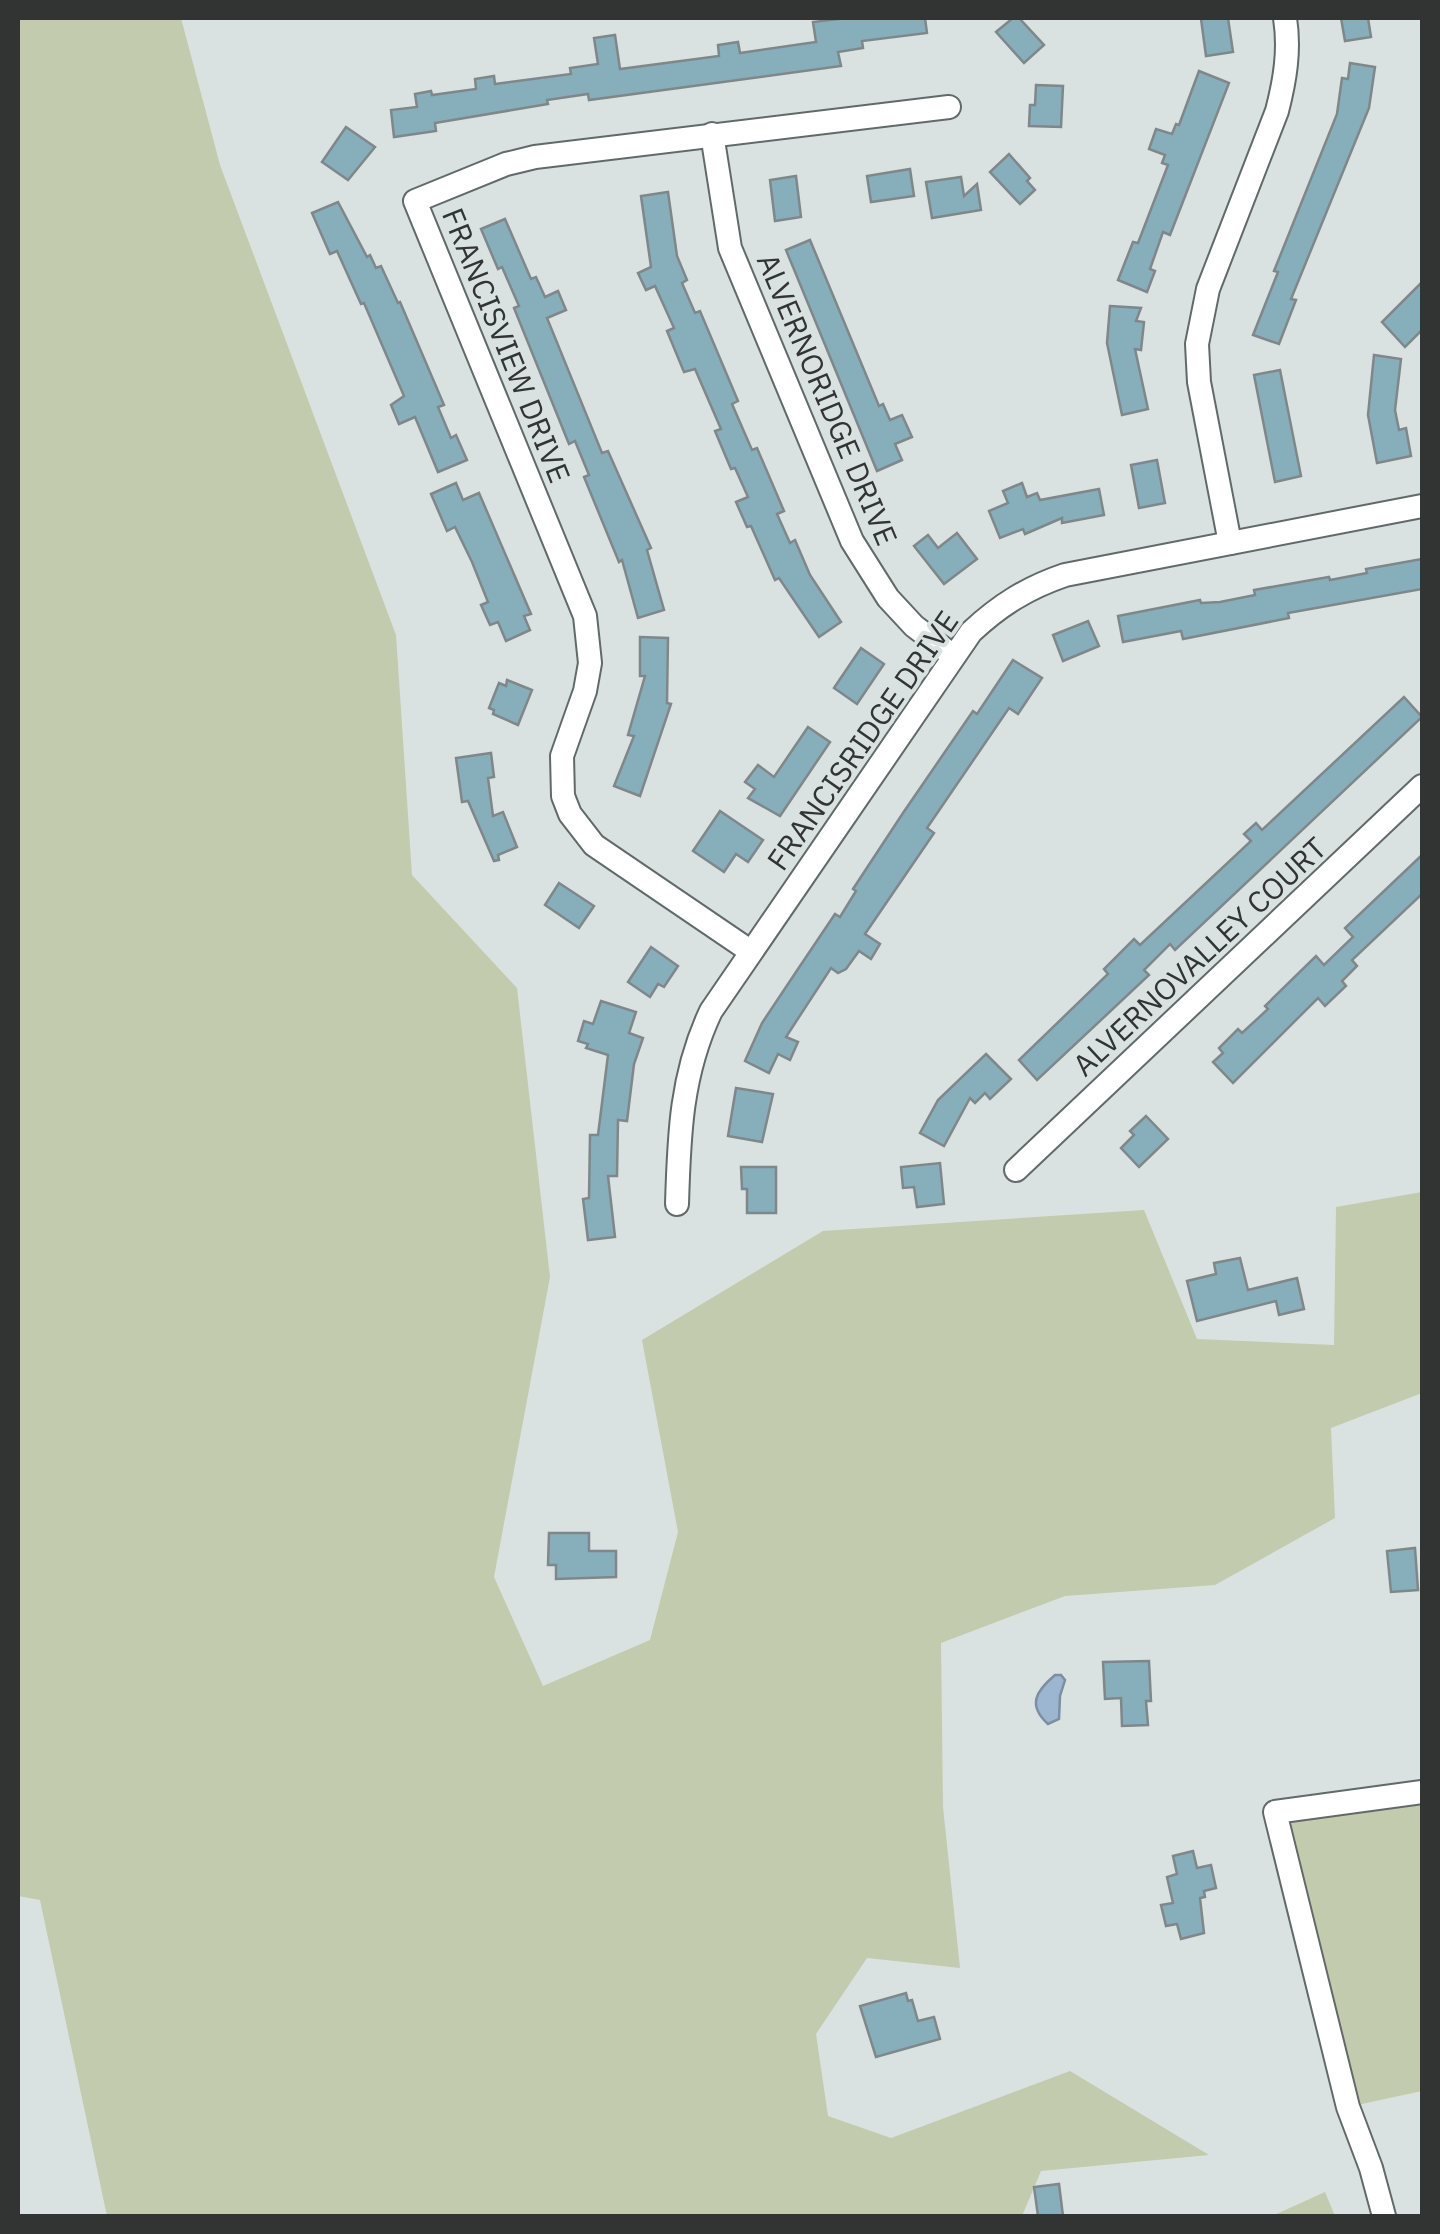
<svg xmlns="http://www.w3.org/2000/svg" width="1440" height="2234" font-family="'IBM Plex Sans',sans-serif">
	<rect width="100%" height="100%" fill="#d9e2e0"/>
	<!-- green -->
	<g fill="#c2cbad">
		<polygon points="18,18 181,18 220,165 396,635 412,875 517,988 550,1277 494,1577 543,1686 650,1640 678,1532 642,1340 823,1231 1144,1210 1197,1339 1334,1345 1336,1207 1422,1192 1422,1393 1331,1428 1335,1518 1215,1585 1065,1596 941,1643 943,1807 960,1968 867,1958 816,2034 828,2116 891,2138 1070,2071 1209,2155 1041,2171 1022,2216 107,2216 40,1900 18,1896"/>
		<polygon points="1422,1792 1422,2091 1348,2107 1275,1812"/>
		<polygon points="1325,2192 1335,2216 1272,2216"/>
	</g>
	<!-- water -->
	<path fill="#9cb5d0" stroke="#7c8ea1" stroke-width="2.5" d="M1055,1675H1061L1065,1680L1060,1696L1059,1719L1048,1724C1027,1705 1036,1691 1055,1675Z"/>
	<!-- building -->
	<g fill="#86afbb" stroke="#80878a" stroke-width="2.5">
		<polygon points="847,18 925,18 927,33 862,41 863,48 838,52 841,66 589,100 588,94 547,100 548,104 435,123 436,131 394,137 391,110 417,107 415,94 431,91 432,95 476,89 475,79 494,76 495,84 571,74 570,68 598,64 594,38 615,35 620,69 719,56 718,45 738,42 740,53 816,42 813,22"/>
		<polygon points="1013,18 1019,18 1044,45 1024,63 996,32"/>
		<polygon points="1216,18 1228,18 1233,52 1206,56 1201,19"/>
		<polygon points="1341,18 1368,18 1371,37 1345,41"/>
		<polygon points="1350,63 1375,67 1369,108 1291,299 1296,300 1279,344 1253,335 1278,272 1274,271 1337,114 1342,78 1348,79"/>
		<polygon points="1199,71 1229,83 1170,235 1163,232 1150,269 1155,271 1147,292 1118,280 1133,242 1138,243 1168,165 1162,163 1165,155 1149,149 1156,129 1172,134 1176,124 1179,125"/>
		<polygon points="1036,85 1063,86 1061,127 1029,126 1030,105 1035,105"/>
		<polygon points="346,127 375,147 348,180 322,162"/>
		<polygon points="1009,154 1030,178 1027,181 1035,190 1020,204 990,172"/>
		<polygon points="910,169 914,196 871,202 867,176"/>
		<polygon points="796,176 801,217 775,221 770,180"/>
		<polygon points="961,177 964,196 977,184 981,210 932,218 926,182"/>
		<polygon points="668,192 677,256 687,280 682,283 695,313 700,311 738,401 732,404 752,450 757,448 784,511 777,514 790,543 795,540 810,575 841,622 819,637 779,578 775,580 751,526 747,527 736,502 748,497 735,468 731,469 715,431 721,429 695,369 684,372 667,331 674,328 655,286 646,290 638,273 651,267 641,196"/>
		<polygon points="338,202 367,257 370,255 376,268 381,266 398,303 400,302 444,405 438,407 451,438 456,435 467,460 438,472 415,417 399,424 391,405 404,396 364,303 361,304 337,251 330,254 312,213"/>
		<polygon points="505,219 531,279 536,277 545,297 558,291 566,310 547,318 602,453 608,451 651,548 647,550 664,610 638,618 622,560 619,562 584,477 589,475 575,441 569,444 514,308 519,306 502,267 498,269 481,229"/>
		<polygon points="810,240 879,406 883,404 890,420 902,415 912,437 895,444 902,460 877,471 786,250"/>
		<polygon points="1422,282 1422,330 1405,347 1382,322"/>
		<polygon points="1110,306 1141,308 1136,321 1144,322 1141,350 1135,349 1148,409 1122,415 1107,343"/>
		<polygon points="1374,355 1401,359 1395,410 1399,430 1406,428 1411,456 1377,463 1368,415"/>
		<polygon points="1280,370 1301,476 1275,482 1254,375"/>
		<polygon points="1157,460 1165,503 1139,508 1131,465"/>
		<polygon points="456,483 463,500 479,493 531,614 524,616 530,630 506,641 498,622 490,625 481,605 488,602 472,562 455,527 447,531 431,494"/>
		<polygon points="1022,483 1027,497 1037,493 1040,500 1099,489 1104,515 1062,523 1062,518 1025,534 1023,529 1000,538 989,511 1008,503 1003,491"/>
		<polygon points="957,533 977,559 944,584 914,546 928,535 938,548"/>
		<polygon points="1422,559 1422,589 1288,613 1289,618 1183,639 1181,631 1123,642 1118,616 1200,600 1201,603 1220,602 1255,595 1254,590 1329,577 1330,580 1367,573 1366,569"/>
		<polygon points="1088,621 1099,646 1063,661 1053,635"/>
		<polygon points="640,637 668,638 667,703 671,704 640,796 614,786 634,736 628,735 645,676 640,676"/>
		<polygon points="861,648 884,664 857,704 834,688"/>
		<polygon points="1013,660 1042,678 1018,714 1009,708 927,828 934,833 865,934 880,944 871,959 859,951 846,969 838,973 831,968 786,1037 798,1042 790,1060 778,1054 769,1073 745,1061 762,1023 798,969 835,914 840,917 856,891 853,889 903,813 973,711 977,714"/>
		<polygon points="507,680 532,690 518,725 493,714 494,710 489,708 499,683 506,686"/>
		<polygon points="1404,697 1422,717 1175,950 1170,944 1144,970 1149,975 1037,1080 1019,1060 1108,974 1104,969 1134,939 1140,945 1251,841 1244,834 1256,823 1262,830"/>
		<polygon points="808,727 830,742 780,816 748,798 755,789 745,782 758,765 774,777"/>
		<polygon points="491,753 494,777 488,778 493,816 503,812 517,847 498,855 499,860 494,861 468,801 462,802 456,758"/>
		<polygon points="720,811 763,840 748,862 736,854 724,872 693,851"/>
		<polygon points="1422,855 1422,894 1352,960 1357,966 1342,981 1346,986 1325,1006 1318,998 1233,1083 1213,1062 1223,1053 1219,1048 1238,1029 1242,1033 1268,1009 1265,1006 1316,956 1324,965 1353,937 1345,928"/>
		<polygon points="559,883 594,906 579,928 545,905"/>
		<polygon points="651,947 678,966 664,987 658,984 650,997 628,982"/>
		<polygon points="601,1001 636,1012 629,1033 643,1038 634,1064 627,1121 618,1120 617,1176 608,1176 615,1237 588,1240 583,1199 589,1198 590,1135 598,1135 608,1055 586,1048 588,1044 578,1041 584,1021 593,1024"/>
		<polygon points="986,1054 1011,1079 990,1099 985,1093 975,1103 970,1098 944,1146 920,1133 938,1100"/>
		<polygon points="736,1088 773,1094 762,1142 728,1136"/>
		<polygon points="1146,1116 1168,1139 1139,1167 1121,1148 1134,1135 1130,1131"/>
		<polygon points="940,1163 944,1204 917,1207 914,1187 903,1188 901,1167"/>
		<polygon points="741,1167 776,1167 776,1213 747,1213 747,1189 742,1189"/>
		<polygon points="1240,1258 1248,1290 1297,1278 1304,1309 1279,1315 1276,1301 1197,1321 1187,1281 1216,1274 1214,1263"/>
		<polygon points="549,1533 589,1533 589,1551 616,1551 616,1577 556,1579 556,1565 548,1565"/>
		<polygon points="1415,1548 1418,1590 1391,1592 1387,1551"/>
		<polygon points="1149,1661 1151,1701 1146,1701 1148,1725 1122,1726 1121,1698 1105,1699 1103,1662"/>
		<polygon points="1193,1851 1197,1868 1211,1865 1216,1888 1204,1891 1205,1897 1200,1898 1204,1933 1181,1939 1177,1924 1166,1926 1161,1905 1173,1903 1167,1877 1177,1874 1173,1856"/>
		<polygon points="906,1993 908,2001 912,2000 918,2021 934,2017 940,2039 876,2057 860,2006"/>
		<polygon points="1059,2184 1063,2216 1038,2216 1034,2187"/>
	</g>
	<g fill="none" stroke-linecap="round" stroke-linejoin="round">
		<defs>
			<g id="minor">
				<polyline points="712,134 730,248 852,541 888,598 914,626 952,655"/>
				<path d="M1230,543L1199,382L1197,344L1208,289L1277,111C1285,80 1290,50 1285,18"/>
				<polyline points="750,951 594,845 570,814 563,796 562,756 585,691 590,663 585,616 415,201 506,164 535,157 949,107"/>
				<polyline points="1016,1170 1422,786"/>
				<path d="M677,1204C679,1135 681,1074 711,1011L971,632C1000,605 1027,588 1065,575L1422,506"/>
				<polyline points="1384,2216 1371,2168 1348,2107 1275,1812 1422,1792"/>
			</g>
		</defs>
		<!-- minor casing -->
		<use href="#minor" stroke="#626a69" stroke-width="26"/>
		<!-- minor -->
		<use href="#minor" stroke="#fff" stroke-width="22"/>
	</g>
	<g text-anchor="middle" dominant-baseline="central" stroke-width="8" stroke-linejoin="round" paint-order="stroke">
		<!-- street labels -->
		<g font-size="30" fill="#313433" stroke="#d9e2e0">
			<text transform="translate(507 345) rotate(68)">FRANCISVIEW DRIVE</text>
			<text transform="translate(828 399) rotate(67)">ALVERNORIDGE DRIVE</text>
			<text transform="translate(862 740) rotate(-55)">FRANCISRIDGE DRIVE</text>
			<text transform="translate(1199 956) rotate(-43)">ALVERNOVALLEY COURT</text>
		</g>
	</g>
	<!-- border -->
	<rect width="1440" height="2234" fill="none" stroke="#313433" stroke-width="40"/>
</svg>
